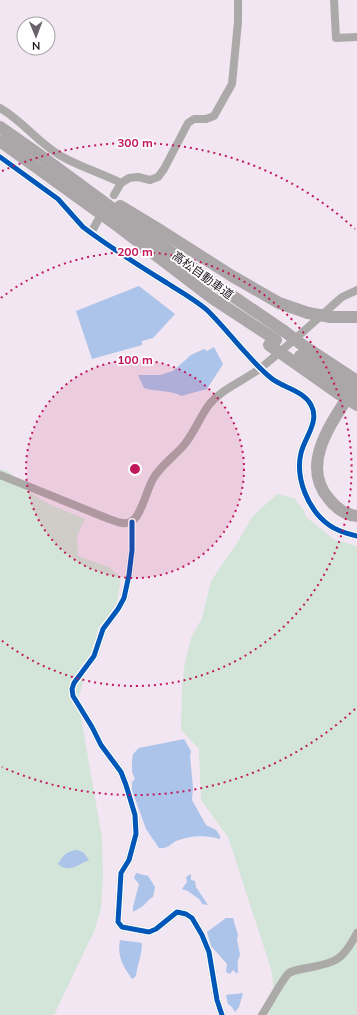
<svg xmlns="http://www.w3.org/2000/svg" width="357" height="1015" font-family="Mulish,'Noto Sans JP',sans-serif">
	<rect width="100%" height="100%" fill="#f1e6f2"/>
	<!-- green -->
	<g fill="#d2e5d8">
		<polygon points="0,469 7,471 18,479 25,490 51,505 85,519 77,536 78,556 109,567 121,578 116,609 99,626 78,700 102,838 103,878 101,908 95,929 54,1015 0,1015"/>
		<path d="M277,494L294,498L304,511L306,517L335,540L357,546V1015H268C275,997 274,987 271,969L228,837L201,800L199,749L181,730L182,687L185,662L191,638L202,618L211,581L237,543L253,516Z"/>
	</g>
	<!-- water -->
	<g fill="#acc3ea">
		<polygon points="139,286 175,314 153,338 142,341 142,345 92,359 76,311"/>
		<path d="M214,347L223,364L207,389L181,396C175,391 153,391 144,388L138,375H160L173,371L191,355L204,349L207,351Z"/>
		<path d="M184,739L191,751L190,756L193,788L192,800L206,825L216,830L220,836V839C207,835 190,835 176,841C169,845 168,849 159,848L146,829L132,790V782L135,779L132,772V761L133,754L139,748Z"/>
		<path d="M76,850L83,852L89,860C79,864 68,874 58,864C63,855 66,852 76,850Z"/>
		<path d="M136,873L148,876L155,887L153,897C149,899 149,900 145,904C143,907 137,909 133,912V907L139,884L134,878Z"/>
		<polygon points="191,874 191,880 195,881 196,887 208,905 202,904 200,900 188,891 182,889 187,882 186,877"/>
		<path d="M226,918H233L238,935L237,939L240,955C235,965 240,968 237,974L233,970L230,974L226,972L227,964L211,946L207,932Z"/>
		<path d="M120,940L142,943C142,955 137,965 136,976L132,979C123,965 117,957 120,940Z"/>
		<polygon points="243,993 239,1007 235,1012 232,1007 228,1004 226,995"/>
	</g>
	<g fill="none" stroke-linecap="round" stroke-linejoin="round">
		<!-- minor -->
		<g stroke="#acaaa9" stroke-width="8">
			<polyline points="334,0 336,38 357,37"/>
			<path d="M0,108C23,121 38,143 61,156C80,167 101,173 121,183L114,195"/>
			<path d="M0,157L58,199L83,227L91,233C116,251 141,267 167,283C179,291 199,302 209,312C230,333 248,359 271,378C283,388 303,390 311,405C320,421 305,437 301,453C295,478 308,510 329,525C337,531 348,534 357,536"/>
			<polyline points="121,183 129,178 138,177 150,180 158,177 164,169 188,123 194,119 206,119 214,116 232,84 238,22 238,0"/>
			<polyline points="91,233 98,220"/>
			<path d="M0,475L109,519C116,521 125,526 132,521C141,516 147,489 153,479C161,465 174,457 184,445C194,433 199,419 208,406C222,388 244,381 262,367C289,345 315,321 342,297L357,290"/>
			<polyline points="132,522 132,550 129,575 124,598 118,609 103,629 94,656 74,683 72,689 73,696 92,727 101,745 121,772 126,785 135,815 136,834 129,860 121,873 118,922 122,927 149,932 156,929 177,912 186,914 192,918 202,935 209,952 217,1000 222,1015"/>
			<path d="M262,1015C268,1006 283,978 289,973C294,970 302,969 307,968C336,963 343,960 357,933"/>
		</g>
		<!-- highway -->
		<g stroke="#aba6a7" stroke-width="12">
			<polyline points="0,127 37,153 215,284 284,331"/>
			<polyline points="0,141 119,227 212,298 276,340"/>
			<polyline points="120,206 163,232 232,276 279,303 308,313"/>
			<polyline points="331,317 357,317"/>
			<polyline points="301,344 357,381"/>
			<polyline points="300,356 343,386"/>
			<polyline points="288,358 339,394"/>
			<path d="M357,383C337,416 297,462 329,499C336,508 346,515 357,516"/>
		</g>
		<!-- highway-bridge -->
		<g stroke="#aba6a7" stroke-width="12">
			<polyline points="308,313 331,317"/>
			<polyline points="284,331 301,344"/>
			<polyline points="269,345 288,358"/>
			<polyline points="343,386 357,393"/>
			<polyline points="339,394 357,405"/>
		</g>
		<defs>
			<g id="cycleway">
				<path d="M0,157L58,199L83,227L91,233C116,251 141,267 167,283C179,291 199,302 209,312C230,333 248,359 271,378C283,388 303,390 311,405C320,421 305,437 301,453C295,478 308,510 329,525C337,531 348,534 357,536"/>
				<polyline points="132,522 132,550 129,575 124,598 118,609 103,629 94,656 74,683 72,689 73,696 92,727 101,745 121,772 126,785 135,815 136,834 129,860 121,873 118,922 122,927 149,932 156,929 177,912 186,914 192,918 202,935 209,952 217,1000 222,1015"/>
			</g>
		</defs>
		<!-- cycleway casing -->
		<use href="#cycleway" stroke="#fff" stroke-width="8"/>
		<!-- cycleway -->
		<use href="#cycleway" stroke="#0057b8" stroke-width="5"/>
	</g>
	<!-- distance rings -->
	<circle cx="135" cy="469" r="109" fill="#c2185b" fill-opacity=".12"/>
	<g fill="none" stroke="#c2185b" stroke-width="2" stroke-dasharray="2 4">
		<circle cx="135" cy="469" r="109"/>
		<path d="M1 298A217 217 0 1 1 1 640"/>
		<path d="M355 709A326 326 0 0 1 2 767M2 171A326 326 0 0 1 355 229"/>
	</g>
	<g text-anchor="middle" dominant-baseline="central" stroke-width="3.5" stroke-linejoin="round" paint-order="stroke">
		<!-- street labels -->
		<g font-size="12" fill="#221b22" stroke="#fff">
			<text transform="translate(203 275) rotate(36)">高松自動車道</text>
		</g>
	</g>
	<circle cx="135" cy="469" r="6" fill="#c2185b" stroke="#fff" stroke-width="2"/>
	<g font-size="12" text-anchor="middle" font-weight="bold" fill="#c2185b" stroke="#fff" stroke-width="3.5" stroke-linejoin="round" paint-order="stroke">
		<text x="135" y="147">300 m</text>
		<text x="135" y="256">200 m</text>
		<text x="135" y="364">100 m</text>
	</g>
	<!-- north arrow -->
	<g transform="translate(36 36) rotate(179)"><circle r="19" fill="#ffffff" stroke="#a7a4a7"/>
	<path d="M0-3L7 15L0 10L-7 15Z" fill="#6a626b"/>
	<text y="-6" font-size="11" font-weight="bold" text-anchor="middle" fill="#221b22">N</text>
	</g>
</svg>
